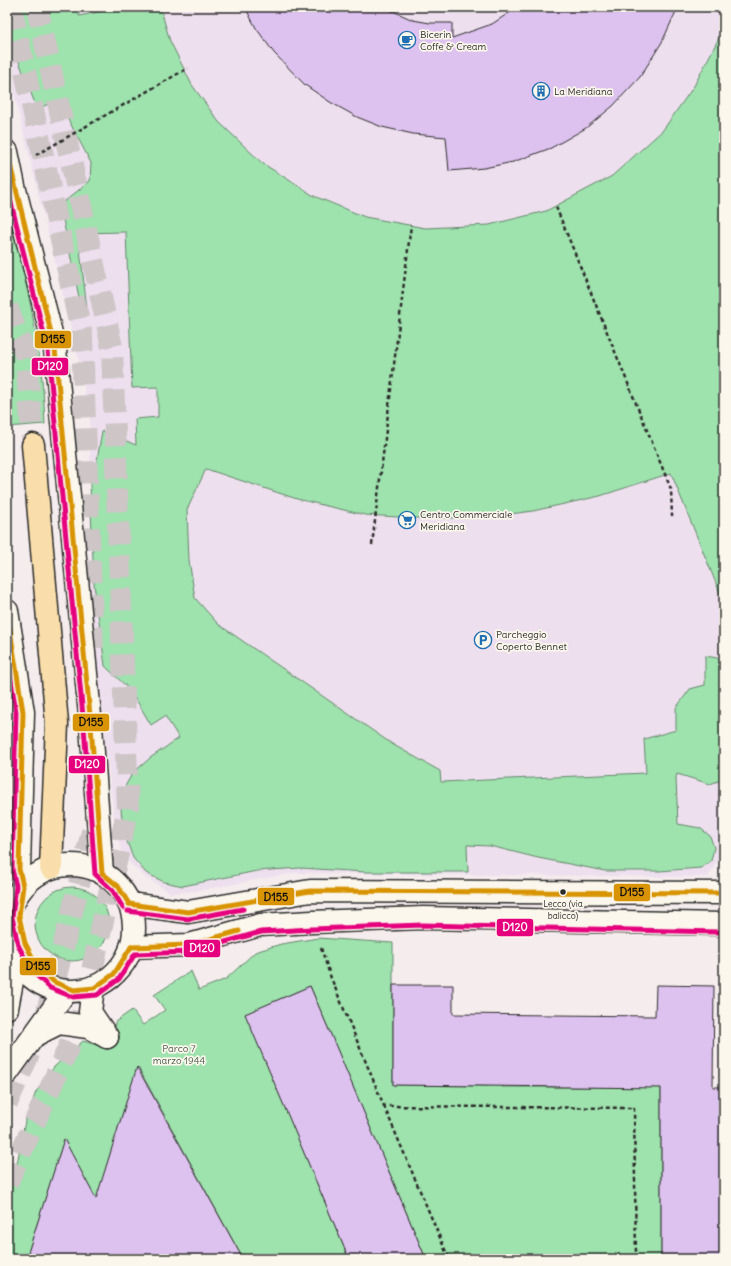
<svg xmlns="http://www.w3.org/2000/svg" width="731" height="1266" font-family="Delius,sans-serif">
	<rect width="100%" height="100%" fill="#f5eced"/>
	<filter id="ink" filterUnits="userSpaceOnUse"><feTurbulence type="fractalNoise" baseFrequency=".025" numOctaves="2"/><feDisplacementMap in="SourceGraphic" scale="8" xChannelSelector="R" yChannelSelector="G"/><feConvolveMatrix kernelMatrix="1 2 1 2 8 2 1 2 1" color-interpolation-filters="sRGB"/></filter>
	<g filter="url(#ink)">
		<!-- built -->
		<polygon fill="#eedfee" points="7,7 724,7 724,849 708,877 294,873 196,891 171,893 145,877 124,858 116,834 91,618 90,421 78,357 7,64"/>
		<!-- green -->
		<g fill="#9ee2ad" stroke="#64866c">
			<polygon points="7,7 80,7 79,16 121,7 160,7 170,41 192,85 219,122 262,163 314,196 365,217 425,228 489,225 546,211 612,176 663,130 694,86 724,28 724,603 671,473 600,496 533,511 479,518 414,518 365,515 297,499 206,469 187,510 189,560 195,598 218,624 392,744 440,771 441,782 646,773 644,739 676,730 676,708 690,689 705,685 705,656 724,659 724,779 710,784 677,774 676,778 678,824 700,828 710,836 714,848 711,861 701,868 659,871 605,871 538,858 490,846 467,845 468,872 365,872 300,868 257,871 183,886 164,882 146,873 133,858 125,836 121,811 123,790 132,774 150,758 179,738 165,716 151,725 131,691 105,666 94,584 90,484 96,466 102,431 136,445 135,419 158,417 158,387 132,388 126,232 78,233 87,309 83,317 60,205 90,181 91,163 58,100 37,109 7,30"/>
			<path d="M7,216C28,279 43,357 45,424L7,427Z"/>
			<circle cx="72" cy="924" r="37"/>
			<polygon points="318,938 393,943 393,1085 488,1086 502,1072 502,1087 661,1087 661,1259 426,1259 310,986 246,1014 349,1259 243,1259 138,1067 118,1128 113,1231 64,1140 26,1259 7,1259 7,1192 17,1164 25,1121 36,1092 54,1067 83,1041 97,1045 114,1032 115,1022 132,1010 143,1025 165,1010 154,995 191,971 199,990 226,979 255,952 281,944"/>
		</g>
		<!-- building -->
		<g fill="#ddc1ef" stroke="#2b2b2b">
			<polygon points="245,7 384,7 413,20 430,23 452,23 452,38 492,24 518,7 678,7 662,42 640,77 613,106 586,128 551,148 513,162 484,168 449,171 446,137 413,134 382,127 357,117 330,102 305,85 274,53 256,28"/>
			<polygon points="393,985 453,985 453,1014 655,1016 656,985 714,986 713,1087 724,1087 724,1259 661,1259 661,1088 393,1085"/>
			<polygon points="310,986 335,1044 426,1259 349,1259 245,1014"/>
			<polygon points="137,1067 243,1259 26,1259 64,1139 96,1199"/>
		</g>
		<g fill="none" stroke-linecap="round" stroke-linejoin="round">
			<!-- highway-tunnel -->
			<g stroke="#cdc5c6" stroke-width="22" stroke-dasharray="22 11" stroke-linecap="butt">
				<polyline points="11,7 82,336 93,654"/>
				<polyline points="7,307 26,356 33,445"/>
				<polyline points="7,1103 46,1016 96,816"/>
				<polyline points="7,1183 81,1020 128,808 112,347 37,7"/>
			</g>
			<defs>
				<g id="minor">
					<polyline points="7,152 14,186 55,349 91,726 102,873"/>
					<polyline points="7,611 23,712 19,869 23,886"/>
					<circle cx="71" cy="928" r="63"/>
					<polyline points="129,904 188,912 310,891 721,893"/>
					<polyline points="131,947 189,945 260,925 312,922 423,918 722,924"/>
					<polyline points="93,987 90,1012 107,1037"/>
					<polyline points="7,1008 16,960"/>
					<polyline points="35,1035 59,1023 88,1027 107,1037"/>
					<polyline points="7,1073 66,991"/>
				</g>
				<polyline id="highway" points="33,445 57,724 51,868"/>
			</defs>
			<!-- minor casing -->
			<use href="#minor" stroke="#2b2b2b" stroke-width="25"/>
			<!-- highway casing -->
			<use href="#highway" stroke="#2b2b2b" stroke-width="25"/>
			<!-- path -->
			<g stroke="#2b2b2b" stroke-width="2.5" stroke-dasharray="4 3" stroke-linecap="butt">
				<polyline points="36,155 188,68"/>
				<polyline points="556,207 671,489 672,516"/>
				<polyline points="372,545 411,225"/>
				<polyline points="321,948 331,978 384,1106 634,1108 636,1259"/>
				<polyline points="384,1106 449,1259"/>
			</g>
			<!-- minor -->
			<use href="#minor" stroke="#fbf7ec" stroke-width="22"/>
			<!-- highway -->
			<use href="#highway" stroke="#f9deab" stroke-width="22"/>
			<defs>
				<g id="bus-1">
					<polyline points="7,152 55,349 91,726 102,873 118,886 129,904"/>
					<polyline points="7,611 23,712 19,869 23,886 19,916 25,943 37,966 54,982 74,990 94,988 114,974 131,947"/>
					<polyline points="129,904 188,912 310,891 721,893"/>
					<polyline points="131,947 189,945 239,931"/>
				</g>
				<g id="bus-2">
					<polyline points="7,187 48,350 84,727 95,874 113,891 123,908"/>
					<polyline points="7,656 16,712 12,869 16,886 12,917 18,945 31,970 50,988 73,997 97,995 119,979 135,954 190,952 261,932 312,929 423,925 718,932"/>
					<polyline points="128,911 188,919 243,909"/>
				</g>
			</defs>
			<!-- bus-1 casing -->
			<use href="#bus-1" stroke="#fbf7ec" stroke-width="8"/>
			<!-- bus-2 casing -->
			<use href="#bus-2" stroke="#fbf7ec" stroke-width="8"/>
			<!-- bus-1 -->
			<use href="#bus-1" stroke="#d89406" stroke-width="5"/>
			<!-- bus-2 -->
			<use href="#bus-2" stroke="#e5007d" stroke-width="5"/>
		</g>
	</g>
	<!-- icons -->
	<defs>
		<symbol id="cafe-ring" viewBox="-11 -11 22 22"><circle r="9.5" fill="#fbf7ec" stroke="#1f6fb2" stroke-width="1.5"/><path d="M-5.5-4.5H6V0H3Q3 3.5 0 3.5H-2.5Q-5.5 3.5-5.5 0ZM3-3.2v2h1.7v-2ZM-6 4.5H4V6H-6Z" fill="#1f6fb2"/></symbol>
		<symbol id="building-ring" viewBox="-11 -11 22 22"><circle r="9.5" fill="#fbf7ec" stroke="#1f6fb2" stroke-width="1.5"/><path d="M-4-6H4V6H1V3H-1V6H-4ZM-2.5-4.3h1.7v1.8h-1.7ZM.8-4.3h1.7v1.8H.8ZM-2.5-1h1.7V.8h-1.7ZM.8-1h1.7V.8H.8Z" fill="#1f6fb2"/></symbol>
		<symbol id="supermarket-ring" viewBox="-11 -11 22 22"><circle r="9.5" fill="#fbf7ec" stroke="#1f6fb2" stroke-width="1.5"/><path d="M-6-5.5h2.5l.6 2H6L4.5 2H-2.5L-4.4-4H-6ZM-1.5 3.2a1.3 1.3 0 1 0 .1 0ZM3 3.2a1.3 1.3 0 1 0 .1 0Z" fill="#1f6fb2"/></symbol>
		<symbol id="parking-ring" viewBox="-11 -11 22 22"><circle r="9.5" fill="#fbf7ec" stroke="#1f6fb2" stroke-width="1.5"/><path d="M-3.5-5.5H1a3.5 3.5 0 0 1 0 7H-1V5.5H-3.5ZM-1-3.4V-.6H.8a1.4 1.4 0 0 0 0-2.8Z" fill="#1f6fb2"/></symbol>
	</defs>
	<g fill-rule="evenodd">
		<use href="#cafe-ring" x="397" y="30" width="20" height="20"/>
		<use href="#building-ring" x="531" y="81" width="20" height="20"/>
		<use href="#supermarket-ring" x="397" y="510" width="20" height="20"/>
		<use href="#parking-ring" x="473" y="630" width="20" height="20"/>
	</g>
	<!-- markers -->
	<circle fill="#2b2b2b" stroke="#fbf7ec" stroke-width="1.5" cx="563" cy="892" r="3.5"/>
	<g text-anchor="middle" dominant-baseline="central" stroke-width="3.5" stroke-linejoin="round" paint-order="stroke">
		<!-- bus labels -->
		<g font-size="9" fill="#2b2b2b" stroke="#fbf7ec">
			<text x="563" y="903">Lecco (via<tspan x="563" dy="12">balicco)</tspan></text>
		</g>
		<!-- poi labels -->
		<g font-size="10" fill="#2b2b2b" stroke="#fbf7ec" text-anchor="start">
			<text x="420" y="34">Bicerin<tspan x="420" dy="12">Coffe &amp; Cream</tspan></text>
			<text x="554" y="91">La Meridiana</text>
			<text x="420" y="514">Centro Commerciale<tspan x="420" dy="12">Meridiana</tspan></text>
			<text x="496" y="634">Parcheggio<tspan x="496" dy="12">Coperto Bennet</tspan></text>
		</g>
		<!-- park labels -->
		<g font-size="10" fill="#48594c" stroke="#fbf7ec">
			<text x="179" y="1048">Parco 7<tspan x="179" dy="12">marzo 1944</tspan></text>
		</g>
	</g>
	<g stroke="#fbf7ec" stroke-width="1.5">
		<rect x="34" y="330" width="38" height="19" rx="4" fill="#d89406"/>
		<rect x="31" y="357" width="38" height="19" rx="4" fill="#e5007d"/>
		<rect x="72" y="713" width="38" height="19" rx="4" fill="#d89406"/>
		<rect x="68" y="755" width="38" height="19" rx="4" fill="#e5007d"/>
		<rect x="613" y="883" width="38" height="19" rx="4" fill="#d89406"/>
		<rect x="257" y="887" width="38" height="19" rx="4" fill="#d89406"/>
		<rect x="496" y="918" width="38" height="19" rx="4" fill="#e5007d"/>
		<rect x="183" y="939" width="38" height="19" rx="4" fill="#e5007d"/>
		<rect x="19" y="957" width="38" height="19" rx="4" fill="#d89406"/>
	</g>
	<g font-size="11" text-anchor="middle" font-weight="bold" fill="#fff">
		<text x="50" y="370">D120</text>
		<text x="87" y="768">D120</text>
		<text x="515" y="931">D120</text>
		<text x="202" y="952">D120</text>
	</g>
	<g font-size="11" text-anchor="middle" font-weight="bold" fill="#111">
		<text x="53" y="343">D155</text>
		<text x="91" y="726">D155</text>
		<text x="632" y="896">D155</text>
		<text x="276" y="901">D155</text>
		<text x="38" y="970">D155</text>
	</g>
	<!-- margin -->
	<rect width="731" height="1266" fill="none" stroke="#fbf7ec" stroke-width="24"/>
	<rect x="12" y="12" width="707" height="1242" fill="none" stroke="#2b2b2b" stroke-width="1.5" filter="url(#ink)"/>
</svg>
